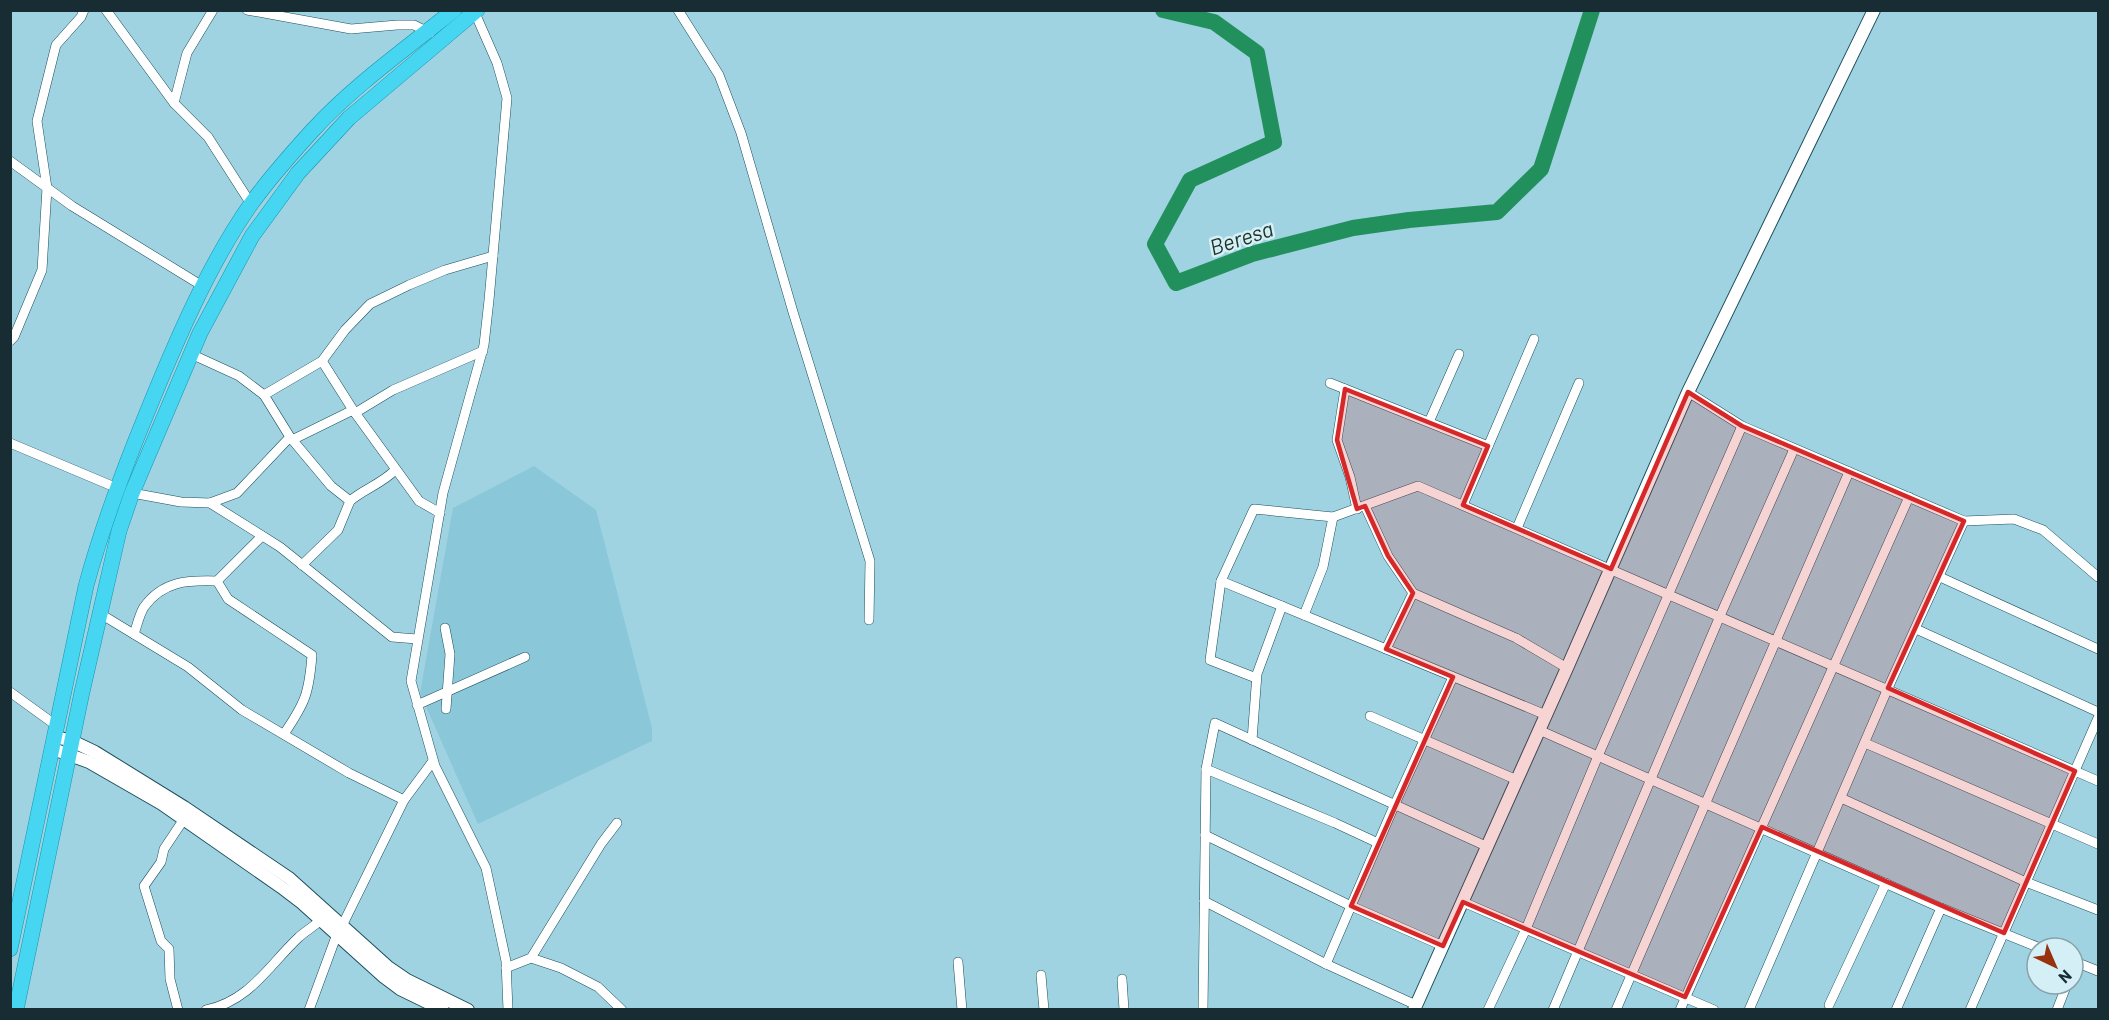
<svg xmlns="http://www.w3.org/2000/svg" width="2109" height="1020" font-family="Barlow,sans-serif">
	<rect width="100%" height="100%" fill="#9fd3e2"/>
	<!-- built -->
	<polygon fill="#8ac7d8" points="534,466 596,510 652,728 652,741 478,824 420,693 453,508"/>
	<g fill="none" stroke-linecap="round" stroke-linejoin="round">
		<!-- river -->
		<polyline stroke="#22905c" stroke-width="16" points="1163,10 1214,22 1257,53 1274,142 1190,180 1155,244 1176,283 1252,254 1353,228 1409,220 1497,212 1541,169 1592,10"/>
		<defs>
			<g id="minor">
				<polyline points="106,10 174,103 208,137 251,204"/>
				<polyline points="247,10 351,29 397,25 414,25 430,33"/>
				<polyline points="678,10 719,75 741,133 793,312 870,561 869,620"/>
				<polyline points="475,13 497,63 507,98 489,300 484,345 443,493 411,681 435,766 486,868 506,961 508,1010"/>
				<polyline points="174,103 187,53 213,10"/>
				<polyline points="10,161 72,206 204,287"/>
				<polyline points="10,341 14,337 42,270 47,188 37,121 56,45 81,17 84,10"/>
				<polyline points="191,354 239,376 264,395 290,437 237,493 210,503"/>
				<polyline points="322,361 345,330 370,304 409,285 445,270 493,256"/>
				<polyline points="1330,383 1488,446"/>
				<polyline points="1345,389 1337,440 1350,477 1357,509"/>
				<polyline points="1688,392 1742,426 1964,521 1888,688 1749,1010"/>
				<polyline points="264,395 322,361 353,410 292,440"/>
				<polyline points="353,410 419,501 440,513"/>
				<polyline points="355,413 393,390 483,351"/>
				<polyline points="1429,422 1459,354"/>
				<polyline points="290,437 331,486 350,501 338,530 302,565"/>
				<polyline points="10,443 117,488"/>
				<polyline points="132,493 181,502 210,503 280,547 392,637 417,639"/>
				<path d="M350,501C364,489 383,483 395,470"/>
				<polyline points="1463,505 1534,339"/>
				<polyline points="1365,506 1388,556 1413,593"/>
				<polyline points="1964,521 2014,519 2043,530 2098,577"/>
				<polyline points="1517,528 1579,383"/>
				<polyline points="1940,577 2098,649"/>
				<path d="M217,581L228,599L312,655C309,694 305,703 284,734"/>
				<polyline points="1221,581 1210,660 1256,678"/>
				<polyline points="99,613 188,667 242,710 349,773 404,800 433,761"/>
				<polyline points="1304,615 1323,567 1333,517"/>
				<polyline points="445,628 450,654 446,709"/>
				<polyline points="1916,629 2098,712"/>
				<path d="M134,634C137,626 139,615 144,607C163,581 187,580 217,581L262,536"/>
				<polyline points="1386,649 1413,593 1516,638 1567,668"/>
				<polyline points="10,692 57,726"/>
				<polyline points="417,705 525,657"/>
				<polyline points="1546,715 1221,581 1254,509 1333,517 1418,486 2098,781"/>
				<polyline points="1370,716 1517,780"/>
				<polyline points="1539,730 1941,908 2040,948"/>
				<polyline points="1252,740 1257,674 1282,606"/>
				<polyline points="1865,743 2098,844"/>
				<polyline points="1841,798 2026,882 2098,910"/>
				<polyline points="1205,835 1351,906 1443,946"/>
				<polyline points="1378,843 1335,823 1206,769 1215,723 1488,847"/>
				<polyline points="1204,901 1326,964 1416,1005"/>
				<polyline points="1463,902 1714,1010"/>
				<polyline points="342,926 404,800"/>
				<polyline points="531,958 561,968 598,987 622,1010"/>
				<polyline points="2073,961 2098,971"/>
				<polyline points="958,962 962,1010"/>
				<polyline points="1326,964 1394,806 1453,677"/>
				<polyline points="506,968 531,958 601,844 617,823"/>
				<polyline points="1041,975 1044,1010"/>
				<polyline points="1122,979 1124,1010"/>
				<polyline points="1829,1005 1886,883"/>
				<polyline points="178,1010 170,979 169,949 161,941 144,886 161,862 164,849 184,819"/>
				<path d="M206,1010C250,1001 269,965 299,937C306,931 314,926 321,920"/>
				<polyline points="309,1010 337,934"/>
				<polyline points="1203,1010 1206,769"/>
				<polyline points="1488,1010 1526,929 1598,756 1742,426"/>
				<polyline points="1553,1010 1720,616 1794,449"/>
				<polyline points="1616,1010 1849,472"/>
				<polyline points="1680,1010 1909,497"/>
				<polyline points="1896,1010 1941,908"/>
				<polyline points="1970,1010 2098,718"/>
				<polyline points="2057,1010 2067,984"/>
			</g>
			<g id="tertiary">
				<polyline points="56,737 72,741 95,752 184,807 289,878 388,967 407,980 468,1010"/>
				<polyline points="53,749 89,762 162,804 281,887 302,903 384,977 400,989 443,1010"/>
				<polyline points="1414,1010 1567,668 1688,392 1874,10"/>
			</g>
			<g id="trunk">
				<path d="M10,949L86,586C102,527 123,471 146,415C174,346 208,265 251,204C269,179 291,154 312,131C353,86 407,48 454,10"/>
				<polyline points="16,1010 82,692 119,531 132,493 200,333 252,236 298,173 349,118 477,10"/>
			</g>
		</defs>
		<!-- minor casing -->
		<use href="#minor" stroke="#1c4f5c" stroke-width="10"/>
		<!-- tertiary casing -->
		<use href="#tertiary" stroke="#1c4f5c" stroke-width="14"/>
		<!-- trunk casing -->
		<use href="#trunk" stroke="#1894ad" stroke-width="16"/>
		<!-- minor -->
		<use href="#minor" stroke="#fff" stroke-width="9"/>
		<!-- tertiary -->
		<use href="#tertiary" stroke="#fff" stroke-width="12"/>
		<!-- trunk -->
		<use href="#trunk" stroke="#46d6f2" stroke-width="15"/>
	</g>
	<!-- marked area -->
	<path fill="#d62828" fill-opacity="0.2" stroke="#d62828" stroke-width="4.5" stroke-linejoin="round" d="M1345,389L1488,446L1463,505L1611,569L1688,392L1742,426L1964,521L1888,688L2075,771L2004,933L1762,827L1685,997L1463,902L1443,946L1351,906L1453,677L1386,649L1413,593L1388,556L1365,506L1357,509L1337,440Z"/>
	<g text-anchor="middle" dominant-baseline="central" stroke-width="5" stroke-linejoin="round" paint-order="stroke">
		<!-- water labels -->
		<g font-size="22" font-style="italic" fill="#1d3326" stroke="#d5eff7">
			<text transform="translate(1241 237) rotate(-18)">Beresa</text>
		</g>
	</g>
	<!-- border -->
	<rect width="2109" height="1020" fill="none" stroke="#182d33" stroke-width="24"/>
	<!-- north arrow -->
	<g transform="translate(2055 966) rotate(136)"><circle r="28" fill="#d5eff7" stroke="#89a1a9" stroke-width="1.5"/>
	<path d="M0-4.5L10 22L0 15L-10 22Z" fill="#98310d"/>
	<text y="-9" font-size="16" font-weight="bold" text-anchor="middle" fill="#182d33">N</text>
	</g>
</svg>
